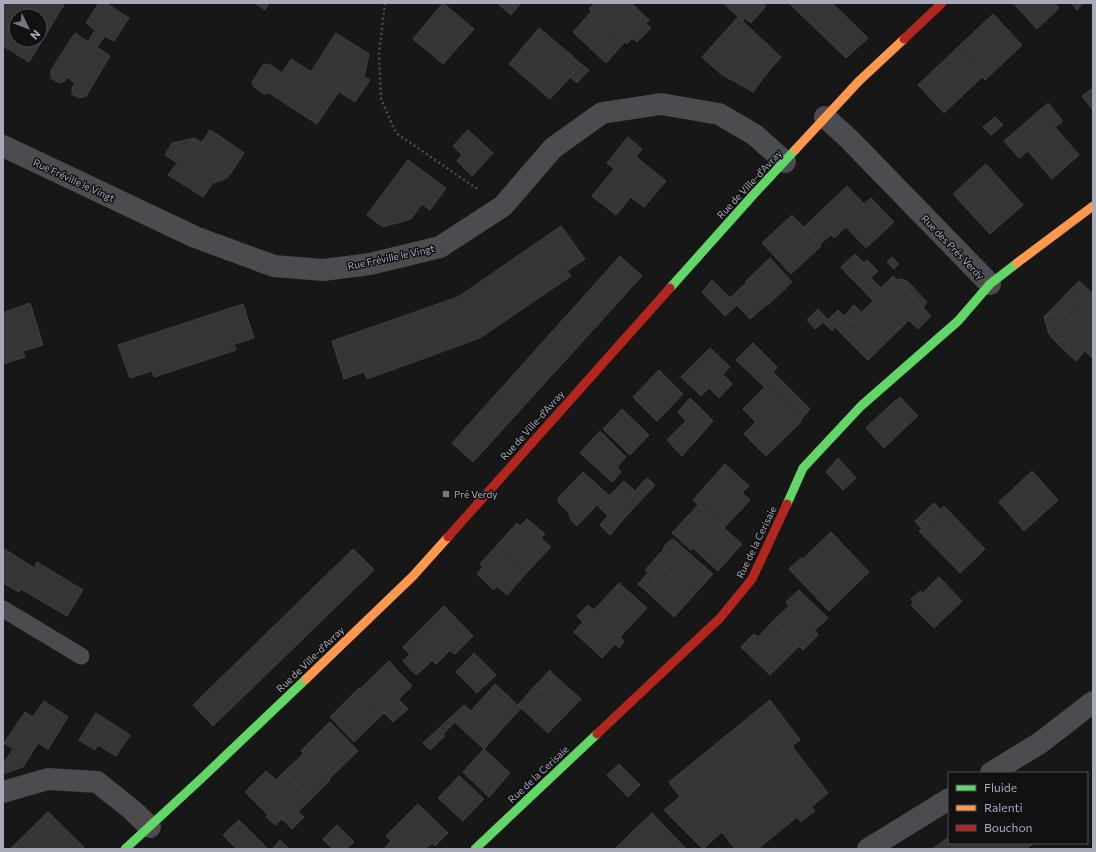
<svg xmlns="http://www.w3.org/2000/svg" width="1096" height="852" font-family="Commissioner,sans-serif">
	<rect width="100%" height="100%" fill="#171717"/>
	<!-- building -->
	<g fill="#353536" stroke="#3f4043" fill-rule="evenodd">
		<path d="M3,3H65L29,62L3,46ZM16,16H40V40H16Z"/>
		<polygon points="99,3 106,3 129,18 114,41 105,36 97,47 110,56 86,96 79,98 72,94 72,88 75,83 67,77 65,81 59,83 51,78 51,70 75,33 88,42 95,30 86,23"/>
		<polygon points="255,3 269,3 265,10"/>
		<polygon points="443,3 474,29 443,64 413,39"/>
		<polygon points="497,3 521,3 511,15"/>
		<polygon points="595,3 631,3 649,20 646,24 651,28 637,42 632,38 627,44 589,9"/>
		<polygon points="723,3 762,3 766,6 751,23 745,18 743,21"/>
		<polygon points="789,3 832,3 868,38 846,58"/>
		<polygon points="1013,3 1055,3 1059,8 1037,29"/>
		<polygon points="1071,3 1083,3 1077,10"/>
		<polygon points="591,12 625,42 606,63 573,32"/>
		<polygon points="993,14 1022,45 985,80 956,49"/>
		<polygon points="738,17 781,57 763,78 753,92 721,74 702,57"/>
		<polygon points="539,28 569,53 563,59 577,70 550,99 509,64"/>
		<polygon points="336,33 369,54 364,77 370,80 355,102 338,91 340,90 311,72"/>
		<polygon points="956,49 982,77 944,113 918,85"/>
		<polygon points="569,53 581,64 577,70 563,59"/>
		<polygon points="291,59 340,90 317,124 269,93 264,94 254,87 252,82 263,65 269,64 282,73"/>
		<polygon points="581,64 589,70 577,83 570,77"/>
		<polygon points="1093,88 1093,110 1082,96"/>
		<polygon points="1048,103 1062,120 1061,123 1055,127 1079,155 1052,179 1028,151 1019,158 1004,141"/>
		<polygon points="995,117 1003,125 991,135 983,127"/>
		<polygon points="210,130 217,134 209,147 202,142"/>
		<polygon points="468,130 493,153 472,176 457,161 462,155 453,146"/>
		<polygon points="217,134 244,153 231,173 221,166 218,172 219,181 213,183 203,197 168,175 177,163 165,155 172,143 177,142 187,149 195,138 209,147"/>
		<polygon points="628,137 642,149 636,157 666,181 644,207 631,197 616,215 592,196 614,169 607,163"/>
		<polygon points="195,138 187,149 177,142"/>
		<polygon points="408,160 446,188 430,210 422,204 411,219 383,227 367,215"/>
		<polygon points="986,164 1023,205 990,234 953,194"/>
		<polygon points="221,166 231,173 227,178 219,181 218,172"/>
		<polygon points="847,186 864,204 871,198 894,222 866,248 846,227 834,238 831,235 820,244 804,227"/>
		<polygon points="792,215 821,246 791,274 762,243"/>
		<polygon points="561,226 585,259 567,271 571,276 480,338 367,379 364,372 344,379 332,341 458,297"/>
		<polygon points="855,254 864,263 849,276 841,267"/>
		<polygon points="620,256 642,276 473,462 452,443"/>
		<polygon points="892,257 899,264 894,269 887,262"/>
		<polygon points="770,258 792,282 768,305 767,304 750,319 730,298 747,282 746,281"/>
		<polygon points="867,260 878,271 860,287 849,276"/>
		<polygon points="893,276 931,316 918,329 909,320 900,329 860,287 870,277 881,288"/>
		<polygon points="900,279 907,281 927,302 923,307 897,280"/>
		<polygon points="712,280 737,305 725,316 702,292"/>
		<polygon points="1079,281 1093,294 1093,359 1085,351 1076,361 1066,352 1071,347 1064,339 1056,342 1049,334 1044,317 1063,311 1071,319 1089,300 1078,288 1079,287 1076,284"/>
		<polygon points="1076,284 1079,287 1078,288 1089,300 1071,319 1063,311 1044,317"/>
		<polygon points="873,301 900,329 868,360 828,320 838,310 851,323"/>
		<polygon points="30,303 43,345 23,351 25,357 3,364 3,313"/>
		<polygon points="243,304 254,338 234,344 236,350 154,377 152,371 130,378 118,345"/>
		<polygon points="854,305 861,312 851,323 844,316"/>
		<polygon points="818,309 835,327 832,331 823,322 815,329 807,320"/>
		<polygon points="1064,339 1071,347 1066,352 1056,342"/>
		<polygon points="753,343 777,367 773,372 810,409 800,421 736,360"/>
		<polygon points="710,348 730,367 723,374 732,384 719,398 709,388 701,396 681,377"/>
		<polygon points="659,370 683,394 657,421 633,397"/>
		<polygon points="765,387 801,422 766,456 744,434 756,422 743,409"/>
		<polygon points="900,397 918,416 907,426 888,407"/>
		<polygon points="690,398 713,421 682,456 667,440 686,421 678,412"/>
		<polygon points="888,407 907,426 884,448 866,428"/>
		<polygon points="622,409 649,435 630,455 603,429"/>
		<polygon points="600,431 626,457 617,467 621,472 612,482 580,453"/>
		<polygon points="838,458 856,478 843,490 826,472"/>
		<polygon points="725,464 749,486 742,493 750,500 724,528 693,500"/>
		<polygon points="1032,471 1058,500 1024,531 999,502"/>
		<polygon points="583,472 629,513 610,535 600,525 608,516 597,505 577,526 571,520 569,513 559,503 558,498"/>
		<polygon points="647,478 655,485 629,513 621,506"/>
		<polygon points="624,481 635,491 621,506 610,495"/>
		<polygon points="934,503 941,510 921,528 915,521"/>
		<polygon points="698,505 742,544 718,571 693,548 691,550 672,533"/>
		<polygon points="944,506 985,549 960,573 919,531"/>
		<polygon points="527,519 545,534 541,538 551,547 529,570 499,543 517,523 520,526"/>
		<polygon points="831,532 869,572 829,611 789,569 802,557 803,559"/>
		<polygon points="673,539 713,574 694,595 654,560 663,550 664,547 668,542"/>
		<polygon points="499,543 529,570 507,595 497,586 494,590 477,574 483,566 480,564"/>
		<polygon points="3,548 34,568 37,562 83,590 67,616 21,589 19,592 3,583"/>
		<polygon points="353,549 374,570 213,726 193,705"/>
		<polygon points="654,560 694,595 674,617 646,591 656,580 645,570"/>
		<polygon points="648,573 656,580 646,591 638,584"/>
		<polygon points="939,577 962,601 934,628 911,605 914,602 911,599 920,591 923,593"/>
		<polygon points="619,583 647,608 620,637 624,641 619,648 615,644 602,658 574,632 583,622 577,616 588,605 594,610"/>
		<polygon points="799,590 828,618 815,630 818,635 803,650 773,621 789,606 786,602"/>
		<polygon points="444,606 473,636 455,654 450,650 436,664 432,660 424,668 403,647"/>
		<polygon points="773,621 799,646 770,675 741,647 754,634 758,637"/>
		<polygon points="474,653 496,675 477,693 456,672"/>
		<polygon points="410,654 424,668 416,675 403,661"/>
		<polygon points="389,661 412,686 383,714 360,689"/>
		<polygon points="550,670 554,675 540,691 534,687"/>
		<polygon points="554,675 581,699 548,733 518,705 534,687 540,691"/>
		<polygon points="495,684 521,708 484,749 450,718 464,705 471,711"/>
		<polygon points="359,688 383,714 354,742 330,717"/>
		<polygon points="398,699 408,709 393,722 384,713"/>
		<polygon points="770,700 800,740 792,746 828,793 811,807 815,811 801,822 797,817 758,849 735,849 722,832 703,849 664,810 680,797 669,782"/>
		<polygon points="44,701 68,717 48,749 38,743 23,767 3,774 3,764 13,749 4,743 25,712 33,717"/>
		<polygon points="96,713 130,735 116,756 98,745 95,750 79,740"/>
		<polygon points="450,718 454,723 443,734 445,736 430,750 423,743"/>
		<polygon points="330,722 358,751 329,779 301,751"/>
		<polygon points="484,749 510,773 489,797 463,772"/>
		<polygon points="304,753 330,780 311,799 284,772"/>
		<polygon points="619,764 640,785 628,797 607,775"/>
		<polygon points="266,771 276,780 284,772 311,799 298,812 293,807 282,819 273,810 268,815 245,792"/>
		<polygon points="459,776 484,799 463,821 438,798"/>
		<polygon points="418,804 448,833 435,846 432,843 425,849 400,849 386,836"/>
		<polygon points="293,807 304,817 292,829 282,819"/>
		<polygon points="273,810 282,819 275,825 266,817"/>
		<polygon points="48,812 84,847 82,849 10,849"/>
		<polygon points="652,813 686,849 630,849 638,841 631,833"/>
		<polygon points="239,820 268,849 237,849 223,835"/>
		<polygon points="337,825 354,842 346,849 333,849 323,839"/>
		<polygon points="631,833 638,841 630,849 615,849"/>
		<polygon points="949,837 949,843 1035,843 1026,849 932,849"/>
		<polygon points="280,840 289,849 272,849"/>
		<polygon points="391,841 400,849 384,849"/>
	</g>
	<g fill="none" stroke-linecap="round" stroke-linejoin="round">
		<!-- path -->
		<polyline stroke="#4d4d51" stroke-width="2.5" stroke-dasharray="2 3" stroke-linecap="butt" points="385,3 379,54 381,99 396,133 479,190"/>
		<!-- lane -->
		<polyline stroke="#4a4c50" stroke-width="17" points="3,609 81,656"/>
		<!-- street -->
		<g stroke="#4a4c50" stroke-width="22">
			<polyline points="825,117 850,140 990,284"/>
			<polyline points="3,146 195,237 274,266 323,270 370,264 440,247 503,206 553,148 602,113 661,104 719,114 755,135 785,162"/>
			<polyline points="991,773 1040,743 1093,702"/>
			<polyline points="3,792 48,779 97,782 131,809 150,827"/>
			<polyline points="868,849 949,799"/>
		</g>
		<!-- fast -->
		<g stroke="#63d668" stroke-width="9">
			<polyline points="670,288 754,194 795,150"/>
			<polyline points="787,504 803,468 861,406 958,321 990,284 1017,263"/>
			<polyline points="125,849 203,777 306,679"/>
			<polyline points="475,849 597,734"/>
		</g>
		<!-- slow -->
		<g stroke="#ff974d" stroke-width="9">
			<polyline points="795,150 859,81 904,39"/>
			<polyline points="1017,263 1093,206"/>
			<polyline points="306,679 413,576 448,537"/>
		</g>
		<!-- jam -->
		<g stroke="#b3261e" stroke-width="9">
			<polyline points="904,39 942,3"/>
			<polyline points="448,537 670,288"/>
			<polyline points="597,734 720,618 752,579 787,504"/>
		</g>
	</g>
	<!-- markers -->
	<rect fill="#757780" stroke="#111113" stroke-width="1.5" x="442" y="490" width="8" height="8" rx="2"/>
	<g text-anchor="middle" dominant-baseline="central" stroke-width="3" stroke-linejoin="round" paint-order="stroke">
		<!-- street labels -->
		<g font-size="10" fill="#a7aab9" stroke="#111113">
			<text transform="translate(74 180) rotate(25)">Rue Fréville le Vingt</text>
			<text transform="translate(749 184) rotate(-47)">Rue de Ville-d'Avray</text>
			<text transform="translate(953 247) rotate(46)">Rue des Prés Verdy</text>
			<text transform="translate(391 257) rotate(-12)">Rue Fréville le Vingt</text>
			<text transform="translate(532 425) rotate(-48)">Rue de Ville-d'Avray</text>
			<text transform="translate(756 542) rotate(-64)">Rue de la Cerisaie</text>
			<text transform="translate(310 659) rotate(-44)">Rue de Ville-d'Avray</text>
			<text transform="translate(538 774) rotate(-43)">Rue de la Cerisaie</text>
		</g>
		<!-- poi labels -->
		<g font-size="10" fill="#a7aab9" stroke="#111113" text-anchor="start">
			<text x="454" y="494">Pré Verdy</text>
		</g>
	</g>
	<!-- border -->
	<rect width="1096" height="852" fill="none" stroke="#a7aab9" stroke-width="8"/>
	<!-- legend -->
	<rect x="948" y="772" width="140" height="72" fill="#111113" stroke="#4d4e55"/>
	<rect x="956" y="785" width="20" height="6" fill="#63d668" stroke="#4d4e55"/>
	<text x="984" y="792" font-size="12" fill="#a7aab9">Fluide</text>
	<rect x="956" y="805" width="20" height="6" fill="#ff974d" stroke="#4d4e55"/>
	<text x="984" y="812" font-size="12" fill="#a7aab9">Ralenti</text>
	<rect x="956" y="825" width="20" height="6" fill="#b3261e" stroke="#4d4e55"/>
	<text x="984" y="832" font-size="12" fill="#a7aab9">Bouchon</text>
	<!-- north arrow -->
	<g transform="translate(28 28) rotate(133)"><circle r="19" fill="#111113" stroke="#4d4e55"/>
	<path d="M0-3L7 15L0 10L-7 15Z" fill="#757780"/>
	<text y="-6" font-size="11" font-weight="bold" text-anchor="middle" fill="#a7aab9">N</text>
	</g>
</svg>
